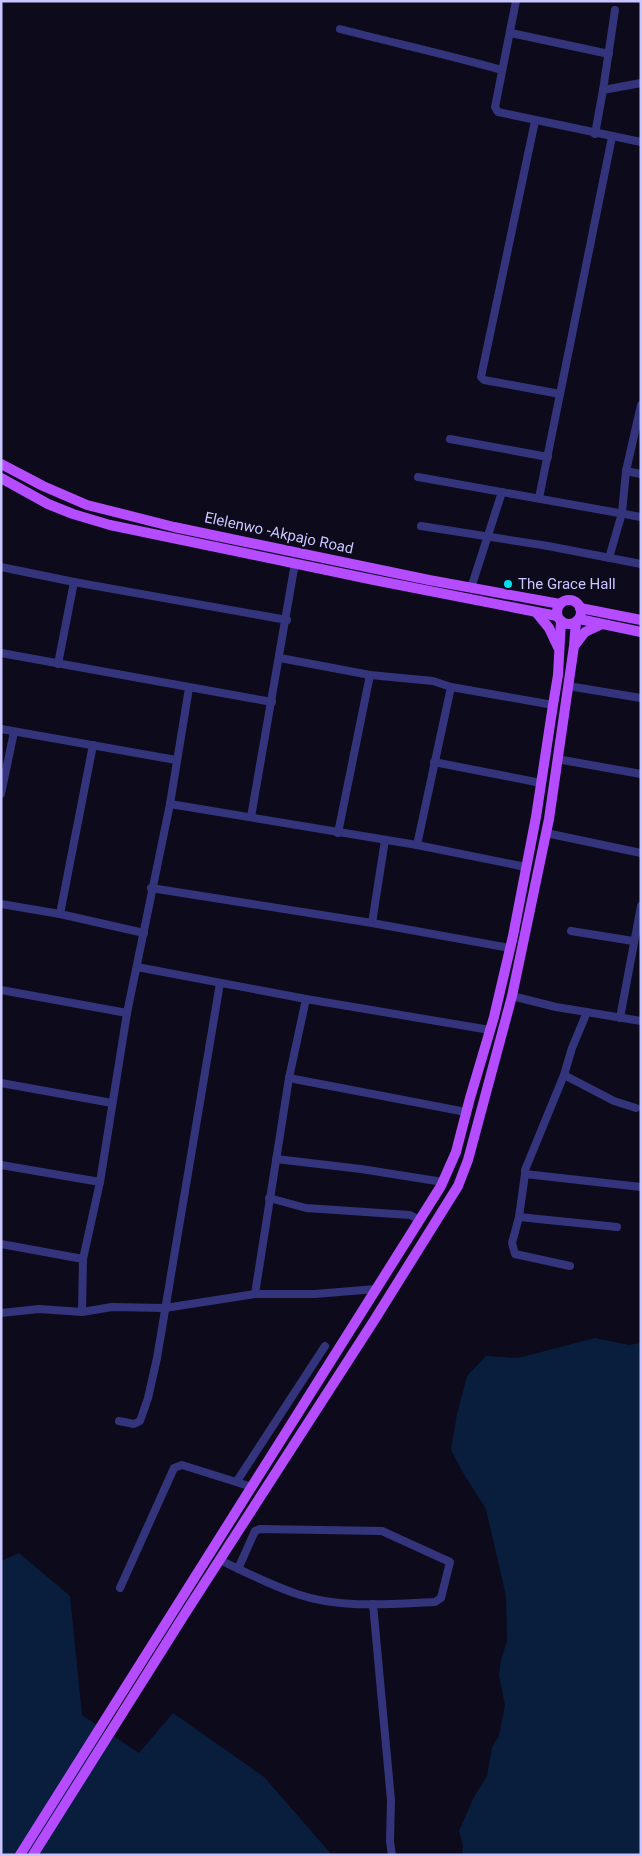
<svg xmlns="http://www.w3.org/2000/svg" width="642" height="1856" font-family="Roboto,sans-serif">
	<rect width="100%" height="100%" fill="#0d0a1b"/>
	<!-- water -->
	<g fill="#091e3c">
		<polygon points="595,1338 629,1345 641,1343 641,1855 462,1855 463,1846 459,1831 474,1797 487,1776 492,1747 499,1736 505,1705 499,1675 501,1660 507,1641 506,1596 486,1509 462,1471 451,1450 457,1414 467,1376 486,1356 518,1358"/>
		<polygon points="19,1553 70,1596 82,1715 139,1753 173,1713 264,1777 332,1855 1,1855 1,1561"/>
	</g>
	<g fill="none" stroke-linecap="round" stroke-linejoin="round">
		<!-- minor -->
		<g stroke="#34347c" stroke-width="8">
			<polyline points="516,1 495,107 498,112 641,142"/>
			<path d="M340,29C394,43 449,55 502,70"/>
			<polyline points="511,33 609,54"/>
			<polyline points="603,90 641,83"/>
			<polyline points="535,121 481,377 484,380 560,394"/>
			<polyline points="595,134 603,90 615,10"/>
			<polyline points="450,439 548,457"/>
			<polyline points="626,471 641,474"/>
			<polyline points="418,477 641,517"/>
			<polyline points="539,498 612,137"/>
			<polyline points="421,526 548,546 641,564"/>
			<polyline points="609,558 622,513 626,471 641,405"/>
			<polyline points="1,567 74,582 287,620"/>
			<polyline points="471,588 502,492"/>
			<polyline points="1,653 272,702"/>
			<polyline points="280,658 370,675 433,681 451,687 553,705"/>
			<polyline points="58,664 74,582"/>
			<polyline points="568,686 641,698"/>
			<polyline points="1,729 176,760"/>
			<polyline points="557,759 641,774"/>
			<polyline points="434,762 541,783"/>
			<polyline points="1,794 14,732"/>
			<polyline points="170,804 417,845 526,867"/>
			<polyline points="251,817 295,563"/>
			<polyline points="338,833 370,675"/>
			<polyline points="546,833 641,853"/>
			<polyline points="417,845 451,687"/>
			<polyline points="151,888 372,923 510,948"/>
			<polyline points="1,904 60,914 144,933"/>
			<polyline points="60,914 93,745"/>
			<polyline points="372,923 385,840"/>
			<polyline points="571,931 633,941"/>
			<polyline points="137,967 306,999 490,1030"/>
			<polyline points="1,990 127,1013"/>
			<polyline points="512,996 556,1007 641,1021"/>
			<polyline points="587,1012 572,1048 564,1075 525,1170 525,1174 641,1187"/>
			<polyline points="620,1018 641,906"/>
			<polyline points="564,1075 614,1101 636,1108"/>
			<polyline points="289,1078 466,1112"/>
			<polyline points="1,1083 112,1103"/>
			<polyline points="276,1159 361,1169 443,1182"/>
			<polyline points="1,1165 100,1182"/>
			<polyline points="525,1174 519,1217 512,1243 515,1254 570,1266"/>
			<polyline points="269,1198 306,1208 410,1215 420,1220"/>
			<polyline points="519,1217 617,1227"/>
			<polyline points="1,1244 83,1259"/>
			<polyline points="255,1294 289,1078 306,999"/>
			<polyline points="82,1312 83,1259 100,1182 127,1013 170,804 189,688"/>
			<polyline points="1,1313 39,1309 82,1312 112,1307 165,1308 255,1294 315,1294 376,1289"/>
			<polyline points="119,1421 134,1424 140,1421 148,1398 157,1358 220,983"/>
			<polyline points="237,1481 325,1346"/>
			<path d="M220,1560C245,1572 270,1585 297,1594C339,1609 391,1604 435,1602L441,1598L450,1562L382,1531L260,1529L255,1531L238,1569"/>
			<polyline points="120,1588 174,1468 182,1465 252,1487"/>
			<polyline points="373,1604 391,1800 390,1842 392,1855"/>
		</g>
		<!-- major -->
		<g stroke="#b54cff" stroke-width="10">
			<polyline points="1,464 43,486 87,505 174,527 429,580 560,604"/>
			<polyline points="1,478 48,504 73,514 110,525 374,580 557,616"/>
			<circle cx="569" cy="612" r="12"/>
			<polyline points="580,608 641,620"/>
			<polyline points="536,612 549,628 558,647"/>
			<polyline points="579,619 641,632"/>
			<polyline points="575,645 585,632 602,624"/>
			<polyline points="20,1855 441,1186 456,1152 470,1098 494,1017 513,936 536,817 553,705 558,675 561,621"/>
			<polyline points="33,1855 186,1612 375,1319 458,1186 468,1160 512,996 549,819 574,646 576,622"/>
		</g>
	</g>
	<!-- markers -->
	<circle fill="#00e1f0" stroke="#0d0a1b" stroke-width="2" cx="508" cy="584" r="5"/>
	<g text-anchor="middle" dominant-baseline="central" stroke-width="4.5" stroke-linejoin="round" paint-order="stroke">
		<!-- street labels -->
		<g font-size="15" fill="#c9c5ff" stroke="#0d0a1b">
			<text transform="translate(279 533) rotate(12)">Elelenwo -Akpajo Road</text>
		</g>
		<!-- poi labels -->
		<g font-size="15" fill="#c9c5ff" stroke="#0d0a1b" text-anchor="start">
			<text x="518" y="584">The Grace Hall</text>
		</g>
	</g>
	<!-- border -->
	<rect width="642" height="1856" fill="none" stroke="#c9c5ff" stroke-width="5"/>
</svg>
